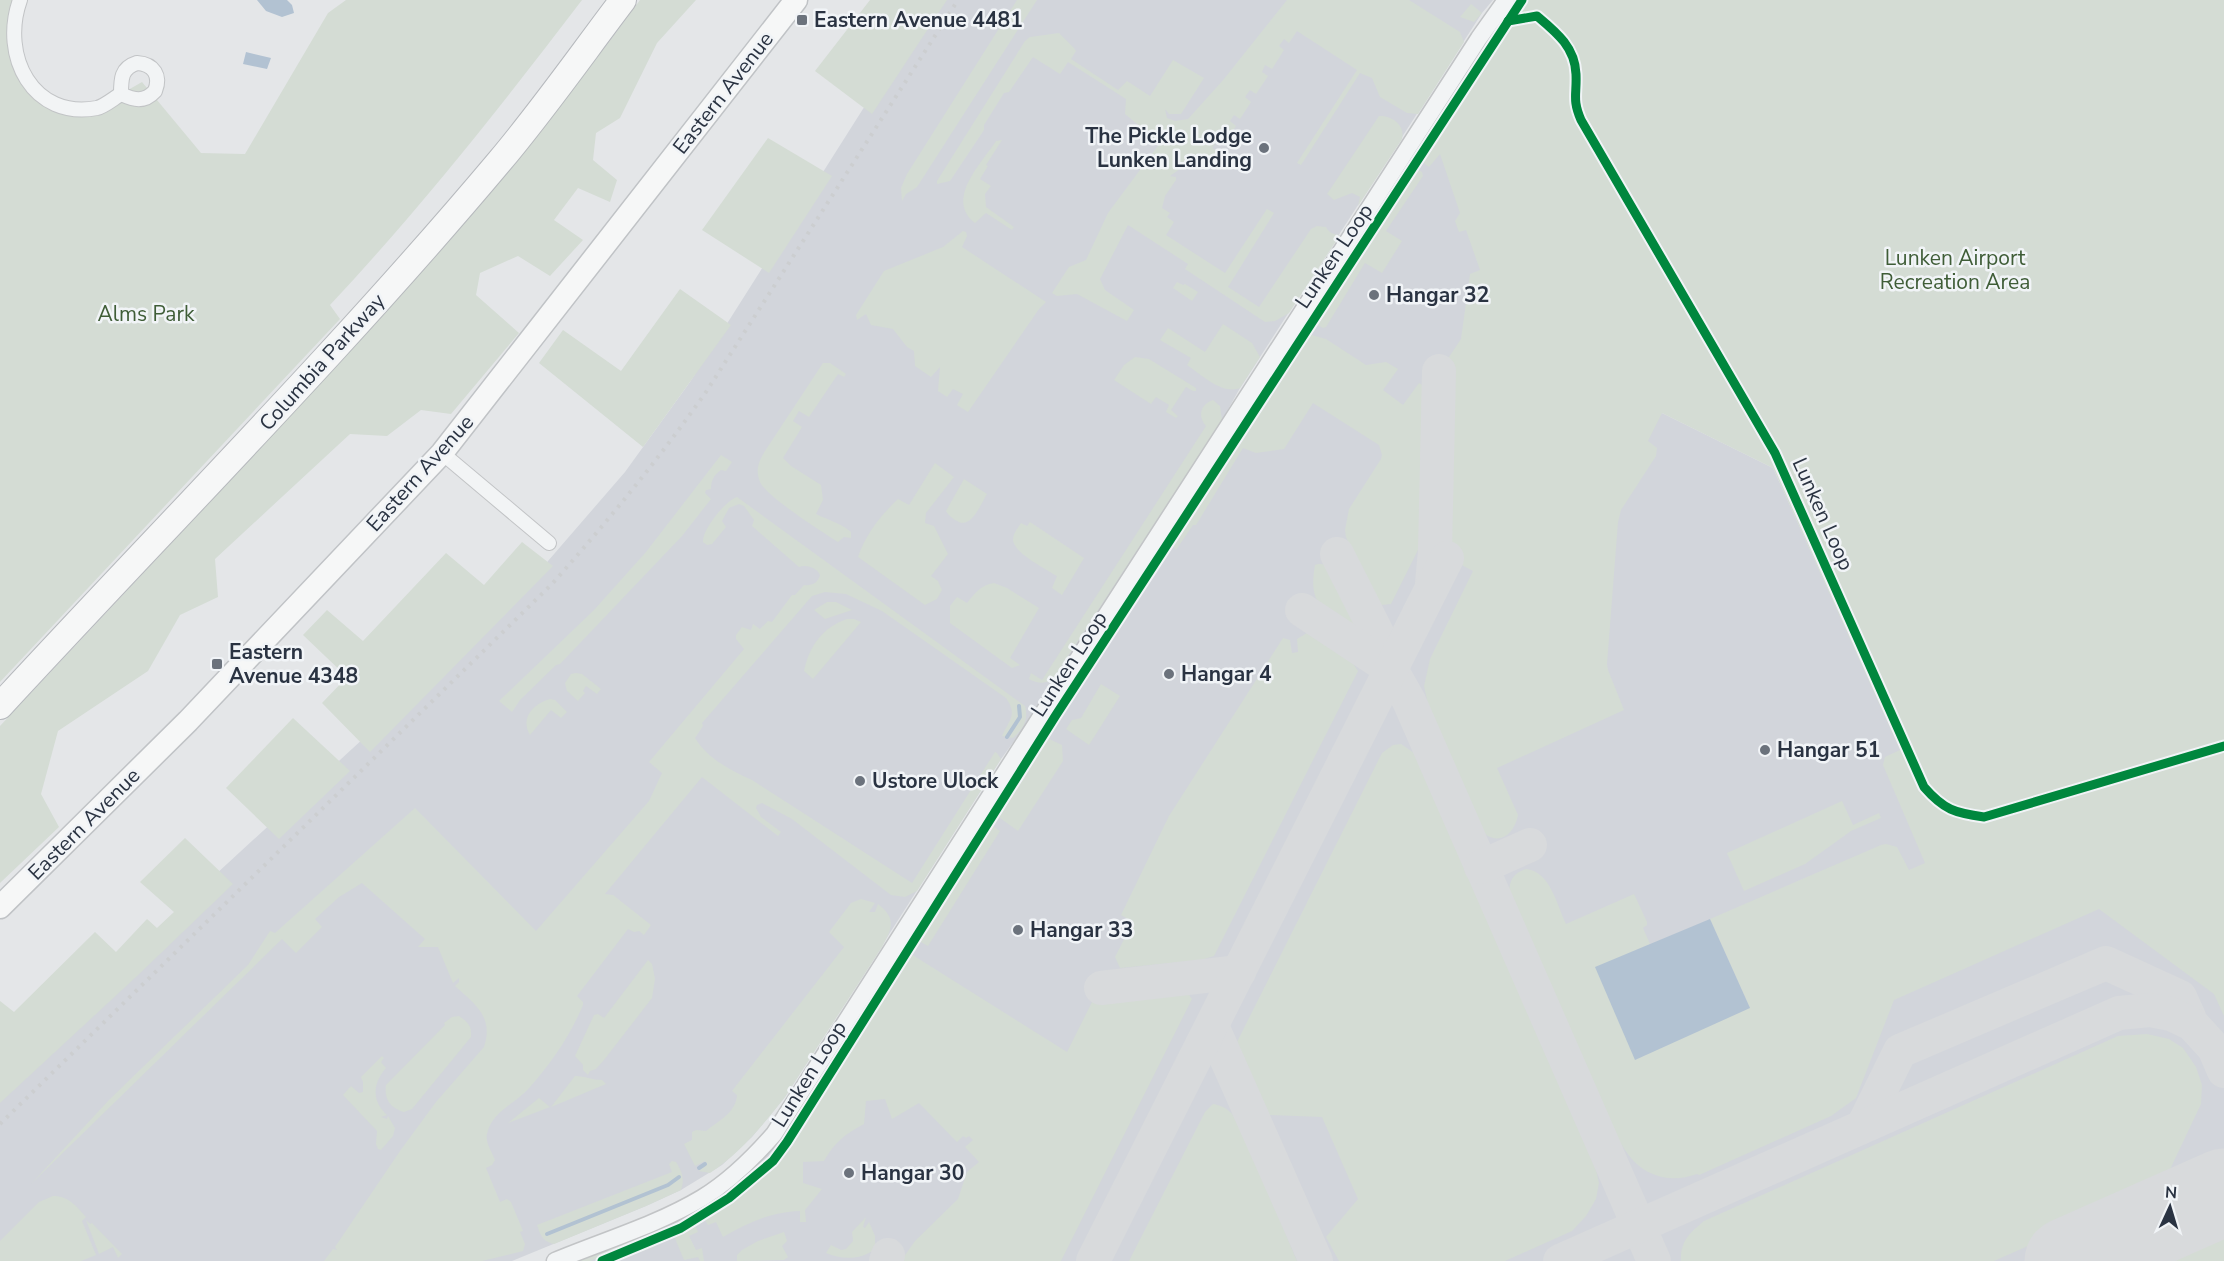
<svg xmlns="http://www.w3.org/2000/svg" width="2224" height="1261" font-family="'Nunito Sans',sans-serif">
	<rect width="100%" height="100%" fill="#e4e6e8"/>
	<!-- built -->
	<g fill="#d2d5db">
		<polygon points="932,0 1493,0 1482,13 1240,388 1222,420 1023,729 1001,759 785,1097 752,1137 722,1165 681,1190 646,1206 512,1261 0,1261 0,1073 516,598 625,472 690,382"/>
		<polygon points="1433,124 1442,128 1445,139 1662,413 1773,468 1912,775 2224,763 2224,1261 575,1261 742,1177"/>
	</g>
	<!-- green -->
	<g fill="#d4dcd4">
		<path d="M0,0H20V75L73,109L121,94L142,82L201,153L245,154L328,13L346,0H582C502,105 420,209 330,305L340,319L0,682Z"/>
		<path d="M640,0H696L657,43L620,118L596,133L593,160L617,180L610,202L578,188L554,220L583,240L550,276L518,256L480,273L476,295L519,333L451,414L421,410L387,436L350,434L215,559L218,597L180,615L148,671L58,731L41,794L59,827L0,883V726C132,585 265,445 393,301C479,204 564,105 640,0Z"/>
		<polygon points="870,0 947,0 872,114 815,71"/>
		<polygon points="1017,0 1037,0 917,187 906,194 902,201 901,188 907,174"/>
		<path d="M1287,0H1409L1460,32L1464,42L1418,114L1407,113L1380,97L1372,78L1360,73L1301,165L1297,163L1357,70L1297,31L1289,43L1284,39L1279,46L1284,50L1272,69L1265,65L1262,72L1268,76L1256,94L1250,90L1245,97L1251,102L1240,119L1234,115L1230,121L1236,126L1224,144L1217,141L1212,148L1219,152L1208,168L1202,164L1198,170L1187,164L1170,176L1176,177V180L1165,196L1162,208L1170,213L1167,217L1174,222L1166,235L1225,273L1267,209L1274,213L1228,287L1259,307L1311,229L1317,226L1326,227C1328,232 1334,235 1340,235L1289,313L1275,321L1265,322L1185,269L1188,264L1128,225L1100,279L1105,290L1134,310L1127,321L1077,294L1057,296L1052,293L1069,267L1086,260L1108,213L1160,143L1125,114L1126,99L1068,62L1060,74L1033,57L1009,92L1004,93L984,125V130L950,181L937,184V181L1025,41L1030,37L1059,33L1074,48L1076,51L1071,59L1118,90L1127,81L1150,96L1173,60L1204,78L1181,114H1169L1165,109L1167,118L1175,121L1188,119L1224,79Z"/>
		<path d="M1514,0H2224V1016L2214,994L2099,909L1894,1000L1856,1098L1831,1116L1699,1175L1697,1174C1666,1185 1638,1174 1622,1145H1620L1509,894C1509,881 1513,873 1526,869C1550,871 1557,905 1566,924L1634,894L1647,922V925L1643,928L1650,944L1595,968L1750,1008L1710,919L1881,845L1886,844L1897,847L1909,870L1925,863L1883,765L1885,757L1900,750L1773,468L1662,413L1648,441L1657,448L1656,456L1621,510L1618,522L1607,664L1608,670L1624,710L1497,768L1518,815C1514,837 1495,848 1479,828L1427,711L1429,709L1424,686L1430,659L1473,571L1437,552L1445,363L1461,339L1470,274L1480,270L1466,230L1459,232L1455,221L1460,213L1440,154L1429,167L1421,161L1455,109L1451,97Z"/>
		<polygon points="1471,4 1482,13 1474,22 1460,17"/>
		<path d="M1379,116C1391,115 1406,125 1402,139L1358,206L1360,197L1352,193L1334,200L1327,194Z"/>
		<polygon points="768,138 832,176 769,273 702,230"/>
		<path d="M1002,140L986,165L988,166L980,179L991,186L985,194L986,207L1014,227L1012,230L986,213L975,223C945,199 981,164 996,141Z"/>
		<polygon points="1416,169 1422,172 1423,176 1386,231 1402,241 1382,273 1365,263 1326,327 1323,328 1316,324"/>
		<polygon points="1407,170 1314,312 1312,309 1403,171"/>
		<polygon points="963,231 966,232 967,236 962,247 1046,302 1039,309 968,412 957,405 963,394 953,389 947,397 938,391 940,367 931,377 915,366 914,351 907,347 893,329 871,325 866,314 857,320 856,315 884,271 943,247"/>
		<polygon points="1177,282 1183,285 1185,284 1198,292 1192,301 1173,288"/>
		<polygon points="680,289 731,325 643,447 539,363 563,330 621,371"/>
		<path d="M1223,324L1252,343L1260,357L1240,388C1222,395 1202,375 1187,365L1191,358L1160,340L1168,328L1205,352Z"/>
		<polygon points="1298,330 1300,334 1170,535 1169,530"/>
		<polygon points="1308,334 1326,339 1366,365 1386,362 1398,369 1383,390 1403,405 1419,383 1428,389 1421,544 1391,604 1382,605 1374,603 1346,537 1345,530 1349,509 1381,459 1382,455 1379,445 1313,403 1284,449 1256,453 1243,448 1196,525 1193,525 1176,550 1172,544"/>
		<polygon points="1135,357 1149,359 1196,388 1196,391 1193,391 1186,387 1171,410 1178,416 1176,418 1166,412 1169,405 1156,397 1151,404 1114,380 1124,365"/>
		<path d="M823,363H830L846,374L844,377L838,374L809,417L799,411L793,421L802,427L783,458L791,466L821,485L823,500L816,514C828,520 841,523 851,532V538L844,537L838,542C821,531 767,497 760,482C755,469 759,461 765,451Z"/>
		<path d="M1213,400L1220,406L1222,420L1053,679C1045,684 1038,684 1029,679L1031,673L1042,680L1206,426C1197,416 1201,404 1213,400Z"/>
		<path d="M721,455L732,462L726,471L721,470C714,475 711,480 711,489L706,490L705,493L711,499L682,536L560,664L556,665L520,700L512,712L499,701L594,610L646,552Z"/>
		<path d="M935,463L954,477L926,513L925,523L934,526L948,554L931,576L938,581L942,590L937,599L925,605L858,557C866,534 880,516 898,499L909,505Z"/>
		<path d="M964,479L987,494C981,504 971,530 957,521C952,518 949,516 946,511Z"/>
		<path d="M737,497L1025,706C1029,720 1023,729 1013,738L1002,736C1009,720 1018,715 1006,698L882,611L846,594L825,592L812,596L702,723L703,726L695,738C708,759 730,770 752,780L912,883L995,752L997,753L1001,759L917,891L905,897L891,895L792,819L762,803L757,805L756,808L761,817L781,832L778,836L702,777L605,894L613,895L651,925L644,935L639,931L634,932L628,929L577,996L583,1002V1005C570,1036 552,1062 530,1087C516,1104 492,1110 487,1134C485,1142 492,1152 495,1160L492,1165L486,1168L500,1202L507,1199L511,1202L523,1231L520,1232L525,1244L523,1251L482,1261H324L333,1249L337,1250L335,1247L400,1151L436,1102L484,1047C494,1017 475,1004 455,986L459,982V978L453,983L438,947H418L425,939L362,883L339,897L315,919L322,927L296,953L282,939L31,1184L109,1100L248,965L270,931L275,933L415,808L536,931L649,801L662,773L649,762L744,649L736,639V635L742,627L751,630L753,624L760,629L768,621L772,622L792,595H795L804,585C812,586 818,583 820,575C817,568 807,564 799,567L752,526L754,520L744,506L739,504L729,508L722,521L726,527L712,544L707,545L703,542C702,530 725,501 737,497Z"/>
		<path d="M1030,522L1084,558L1062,595L1052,588L1057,576C1046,569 1014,553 1013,540C1013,533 1018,528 1021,523L1027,526Z"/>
		<polygon points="522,542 553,566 370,752 322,703 347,677 303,635 327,610 363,641 446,553 484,585"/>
		<path d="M1318,564C1325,564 1330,565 1335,570C1344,577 1361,616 1358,626L1350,630C1322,611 1308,603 1315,565Z"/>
		<path d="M994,583L1007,588L1039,608L1010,658L1020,665L1012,668L950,623V606L957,597L967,603C975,593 981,585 994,583Z"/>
		<polygon points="827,602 836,602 852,610 825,619 814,610"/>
		<path d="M847,619H854L861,622L813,679L804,671C809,646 823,627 847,619Z"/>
		<polygon points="1312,630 1343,649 1358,671 1214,956 1201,960 1120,968 1115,957 1133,922 1121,915 1169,816 1283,638 1290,640 1292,653 1298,652 1297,639"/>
		<polygon points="576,673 582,674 601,689 597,694 586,686 583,691 585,693 578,701 567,691 565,683 571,674"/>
		<polygon points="1101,684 1120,696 1089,745 1066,729 1072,720 1081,718"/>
		<path d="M550,699L555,700L567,712L561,718L551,710L530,735C520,718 533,704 550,699Z"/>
		<polygon points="293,718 350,771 279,839 226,788"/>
		<polygon points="1047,738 1062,745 1063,761 1018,831 1000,818 998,814"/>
		<polygon points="1401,744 1414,753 1593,1156 1599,1183 1596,1199 1586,1216 1572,1231 1505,1261 1339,1261 1326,1237 1358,1199 1322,1117 1269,1115 1237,1042 1382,753 1393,745"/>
		<polygon points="1842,801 1853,825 1879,813 1881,818 1851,831 1805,864 1744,891 1727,853"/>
		<polygon points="993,826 1000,831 928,946 919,941 990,827"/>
		<polygon points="980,829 916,931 915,925 976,831"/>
		<polygon points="185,838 233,884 136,977 0,1103 0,1001 14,1012 95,932 116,952 147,919 157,928 174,912 140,882"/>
		<path d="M861,899L875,903L869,912H875L878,904C897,919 892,928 882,947L785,1097C763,1125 740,1153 710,1173L699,1171L707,1164L705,1161L695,1166L684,1144L692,1140V1132L696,1130L706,1131C718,1121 736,1113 737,1095L732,1091L844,947L829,932L851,903Z"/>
		<path d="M911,954L1067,1052L1092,1002L1186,991L1192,999L1061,1261H901L915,1241L958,1199L967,1172L979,1162L965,1147L973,1140L969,1136L966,1138L963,1136L957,1142L919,1103L892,1119L885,1099L866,1101L864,1124C845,1134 834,1143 824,1161L803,1162V1183L822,1189L805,1210L806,1222H800V1211C770,1212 748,1223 723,1237L716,1222L708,1225L704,1218L747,1189L765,1173L781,1156L801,1130Z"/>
		<polygon points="648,960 652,964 655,979 652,998 604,1060 596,1069 590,1071 588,1075 583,1070 583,1065 575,1056 594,1015 598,1014 604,1018"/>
		<path d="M459,1016C468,1022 472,1026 471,1037L412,1109L404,1112C391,1108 384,1100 386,1085L445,1025L444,1023L452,1017Z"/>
		<path d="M2147,1034L2169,1039L2183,1048L2196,1067L2202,1085L2201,1104L2164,1182L2143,1195L1994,1261H1681C1680,1241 1690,1233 1704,1221L2118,1036Z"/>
		<path d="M382,1056L384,1058L381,1062L386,1068C373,1083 371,1100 387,1115L381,1117L387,1119L388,1116L395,1128L393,1136L381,1150L378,1149L376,1144L377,1131L343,1095L351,1086L359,1093L363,1092V1082L361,1077Z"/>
		<path d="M575,1076C585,1076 592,1080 602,1080L606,1084L551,1107Z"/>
		<polygon points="539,1098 550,1107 508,1123"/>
		<path d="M1213,1104C1228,1107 1232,1113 1240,1125L1297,1261H1129L1205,1112Z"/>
		<path d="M672,1161L676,1162C682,1172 685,1179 681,1190L646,1206L554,1244C542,1241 541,1236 537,1225L672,1172L669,1164Z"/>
		<path d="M53,1196C69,1196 76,1206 86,1217L82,1221L96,1255L81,1261H0V1241L39,1202Z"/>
		<path d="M866,1217L863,1227L865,1228L869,1222L875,1236V1249C861,1260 842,1260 826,1253L831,1245L841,1250L846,1249L853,1241L852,1232Z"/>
		<polygon points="86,1220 90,1224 92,1223 122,1254 118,1258 113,1247 99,1254"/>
		<polygon points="694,1223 698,1232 689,1236 696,1250 702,1248 704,1261 700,1261 698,1257 684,1260 674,1236 674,1233"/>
		<polygon points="2224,1229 2224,1261 2141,1261 2202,1233"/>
		<polygon points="784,1232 787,1241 782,1246 788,1257 784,1260 737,1261 737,1255 742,1250 758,1241"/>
		<polygon points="641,1234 646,1238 590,1261 577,1261"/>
		<polygon points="654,1243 656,1246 618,1261 608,1261"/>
	</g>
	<!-- water -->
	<g fill="#b2c2d2">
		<polygon points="257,0 287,0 292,5 294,13 282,17 266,11"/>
		<polygon points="246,52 271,58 267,69 243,64"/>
		<polygon points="1710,919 1750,1008 1635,1060 1595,967"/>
	</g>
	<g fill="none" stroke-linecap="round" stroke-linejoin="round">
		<!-- stream -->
		<g stroke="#b2c2d2" stroke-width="4">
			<polyline points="1007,737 1020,717 1019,706"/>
			<polyline points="699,1168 705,1164"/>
			<polyline points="547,1234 668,1185 679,1177"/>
		</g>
		<!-- taxiway -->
		<g stroke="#d8dadc" stroke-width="34">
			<polyline points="1337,554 1377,633 1391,669 1409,701 1654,1261"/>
			<polyline points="1432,583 1435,551 1439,371"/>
			<polyline points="1302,610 1391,669"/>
			<polyline points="1481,867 1530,845"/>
			<polyline points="1101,988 1239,972"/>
			<polyline points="1212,1026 1316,1261"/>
			<polyline points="1863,1126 1900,1051 2106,963 2180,997 2189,1017"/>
			<polyline points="886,1261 888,1255"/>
			<polyline points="1093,1261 1447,558"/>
			<polyline points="1560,1261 2119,1013 2150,1010 2171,1014 2192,1024 2214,1048 2224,1071"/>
		</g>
		<!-- runway -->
		<polyline stroke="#d8dadc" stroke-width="87" points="2068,1261 2224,1192"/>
		<defs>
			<g id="minor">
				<path d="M20,0C0,56 33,120 97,108C105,106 114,98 121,94"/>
				<path d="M137,63C154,64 161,76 155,91C144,103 134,100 121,94C121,79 121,68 137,63Z"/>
				<polyline points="442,453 549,543"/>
			</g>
			<path id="tertiary" d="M555,1261C603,1241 657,1225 702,1198C730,1181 753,1158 774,1134L1047,707L1479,38L1506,0"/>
			<polyline id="primary" points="0,907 188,721 442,453 796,0"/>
			<path id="motorway" d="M0,706C167,525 341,350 499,162C543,110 582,54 623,0"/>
		</defs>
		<!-- minor casing -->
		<use href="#minor" stroke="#c2c4c6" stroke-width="16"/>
		<!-- tertiary casing -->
		<use href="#tertiary" stroke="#c2c4c6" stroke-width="19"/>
		<!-- primary casing -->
		<use href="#primary" stroke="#c0c3c6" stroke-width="25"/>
		<!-- motorway casing -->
		<use href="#motorway" stroke="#b6b9bd" stroke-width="28"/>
		<!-- minor -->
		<use href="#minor" stroke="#f2f4f5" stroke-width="14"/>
		<!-- tertiary -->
		<use href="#tertiary" stroke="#f2f4f5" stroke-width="16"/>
		<!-- primary -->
		<use href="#primary" stroke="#f6f7f7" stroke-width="22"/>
		<!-- motorway -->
		<use href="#motorway" stroke="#f6f7f7" stroke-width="26"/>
		<!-- rail -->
		<path stroke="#ccced0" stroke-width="4" stroke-dasharray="3 6" stroke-linecap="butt" d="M0,1124L552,584C608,521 658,460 706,392L958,0"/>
		<defs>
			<g id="cycleway">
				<path d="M1508,21L1537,16C1556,32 1575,47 1576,74C1577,95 1572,99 1581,120L1775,453L1924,787C1944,810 1955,813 1984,817L2224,746"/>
				<polyline points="602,1261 681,1228 729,1198 773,1161 787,1142 1056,715 1522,0"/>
			</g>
		</defs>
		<!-- cycleway casing -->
		<use href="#cycleway" stroke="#f1f4f7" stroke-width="13"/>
		<!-- cycleway -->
		<use href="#cycleway" stroke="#00873e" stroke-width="9"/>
	</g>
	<!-- markers -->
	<g fill="#6b727c" stroke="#f1f4f7" stroke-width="2">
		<rect x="796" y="14" width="12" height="12" rx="3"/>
		<circle cx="1264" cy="148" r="6"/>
		<circle cx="1374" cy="295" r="6"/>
		<rect x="211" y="658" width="12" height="12" rx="3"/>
		<circle cx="1169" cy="674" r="6"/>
		<circle cx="1765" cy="750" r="6"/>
		<circle cx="860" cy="781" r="6"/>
		<circle cx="1018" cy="930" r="6"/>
		<circle cx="849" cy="1173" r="6"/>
	</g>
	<g text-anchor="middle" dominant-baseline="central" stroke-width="5" stroke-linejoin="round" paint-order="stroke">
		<!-- poi labels -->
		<g font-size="21" font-weight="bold" fill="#2a3342" stroke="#f1f4f7" text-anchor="start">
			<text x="814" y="20">Eastern Avenue 4481</text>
			<text x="1252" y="136" text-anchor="end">The Pickle Lodge<tspan x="1252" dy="24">Lunken Landing</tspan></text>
			<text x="1386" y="295">Hangar 32</text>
			<text x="229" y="652">Eastern<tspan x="229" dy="24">Avenue 4348</tspan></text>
			<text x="1181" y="674">Hangar 4</text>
			<text x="1777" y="750">Hangar 51</text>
			<text x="872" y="781">Ustore Ulock</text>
			<text x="1030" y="930">Hangar 33</text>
			<text x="861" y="1173">Hangar 30</text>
		</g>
		<!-- street labels -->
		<g font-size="21" fill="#2a3342" stroke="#f1f4f7">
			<text transform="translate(723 93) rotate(-52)">Eastern Avenue</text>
			<text transform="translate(1334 256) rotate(-56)">Lunken Loop</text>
			<text transform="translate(322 362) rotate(-48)">Columbia Parkway</text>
			<text transform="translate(420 473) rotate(-48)">Eastern Avenue</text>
			<text transform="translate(1823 514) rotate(66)">Lunken Loop</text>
			<text transform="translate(1069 664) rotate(-57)">Lunken Loop</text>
			<text transform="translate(84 824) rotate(-45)">Eastern Avenue</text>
			<text transform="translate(809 1074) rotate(-58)">Lunken Loop</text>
		</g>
		<!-- park labels -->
		<g font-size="21" fill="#3f5d37" stroke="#f1f4f7">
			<text x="1955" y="258">Lunken Airport<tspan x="1955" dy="24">Recreation Area</tspan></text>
			<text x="146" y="314">Alms Park</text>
		</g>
	</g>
	<!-- north arrow -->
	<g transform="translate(2170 1207) rotate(4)" stroke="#f1f4f7" stroke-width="4.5" paint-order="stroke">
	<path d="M0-4.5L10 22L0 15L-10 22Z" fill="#2a3342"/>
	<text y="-9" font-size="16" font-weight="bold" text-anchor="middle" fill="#2a3342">N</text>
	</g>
</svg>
